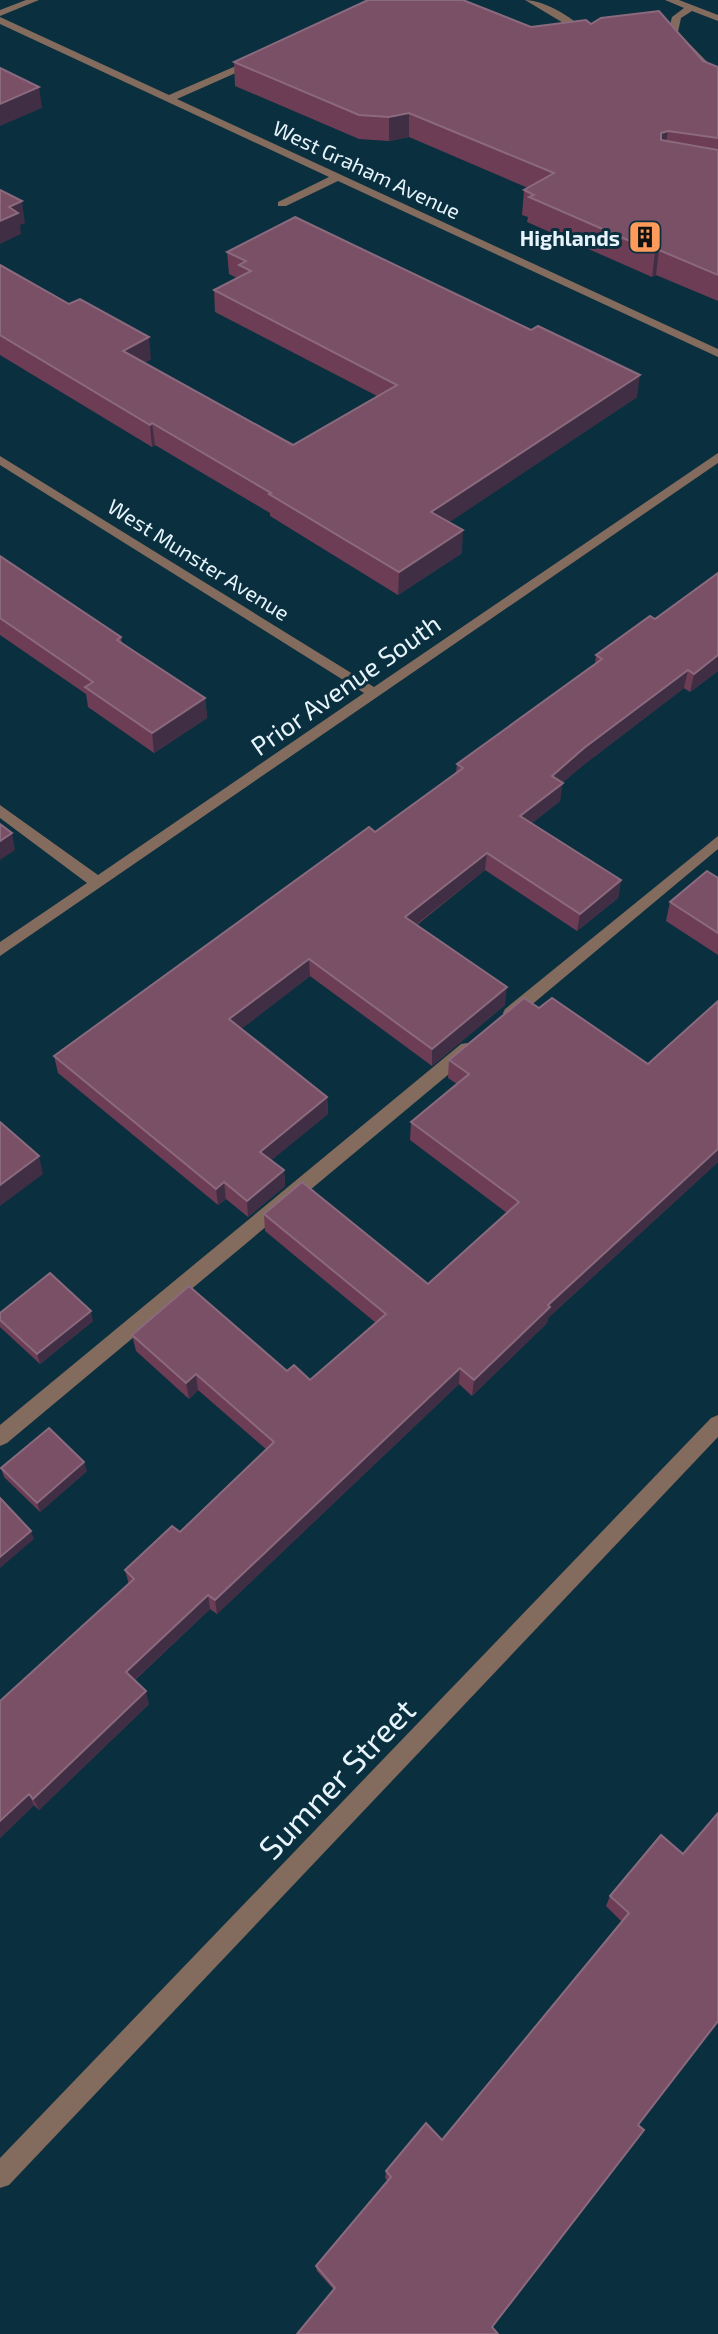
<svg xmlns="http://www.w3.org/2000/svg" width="718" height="2334" font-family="'Exo 2',sans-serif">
	<rect width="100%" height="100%" fill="#0a2f3f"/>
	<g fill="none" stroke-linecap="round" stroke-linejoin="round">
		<!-- minor -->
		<g fill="#836b5d" fill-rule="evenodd">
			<polygon points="26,0 39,0 0,16 0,10"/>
			<path d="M525,0C546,0 577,20 590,36L582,38L575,30Z"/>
			<polygon points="665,0 679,0 718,15 718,21 692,11 681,18 678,32 718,73 718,82 668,32 672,17 684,8"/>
			<polygon points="0,17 169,95 252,59 258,59 258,63 177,99 718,349 718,357 338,181 286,206 278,206 278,202 329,177 0,24"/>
			<polygon points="718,453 718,463 0,956 0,942 87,883 0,818 0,805 98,875 364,693 0,465 0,456 374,687"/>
			<polygon points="718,836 718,849 517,1017 505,1017 503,1013 505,1009"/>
			<polygon points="467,1043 475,1049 473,1054 7,1443 0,1446 0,1425 461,1044"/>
			<polygon points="718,1415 718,1437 9,2185 0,2188 0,2158 711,1418"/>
		</g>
	</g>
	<!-- wall -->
	<g fill="#6d3d55">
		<polygon points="591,24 718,67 718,301 656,275 652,277 527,222 528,217 522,215 524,190 528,188 409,137 389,141 359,139 235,86 234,62 531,27"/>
		<polygon points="227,252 637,397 449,522 462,553 398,595 270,516 270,513 155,445 152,447 0,355 0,265 151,359 144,363 293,445 377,396 215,312 214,290 237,278 229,274"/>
		<polygon points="0,556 121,637 122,643 205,698 207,718 154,753 88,707 86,694 0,635"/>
		<polygon points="718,573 718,671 690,692 684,688 582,766 562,783 560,801 532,823 621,880 618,898 577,931 485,870 417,925 505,1005 432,1066 310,976 241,1029 327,1097 328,1114 271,1160 284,1170 285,1186 248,1217 226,1199 218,1205 58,1073 54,1056 375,832 456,773 457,764 595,664 596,655 655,619"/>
		<polygon points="718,878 718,955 666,921 670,902"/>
		<polygon points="718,1001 718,1162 548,1318 547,1323 472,1396 459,1384 217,1614 210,1609 135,1680 149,1704 39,1810 34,1805 0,1838 0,1701 129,1585 125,1570 180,1532 267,1450 198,1390 189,1399 136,1351 132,1335 287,1371 310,1380 376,1323 265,1231 264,1214 428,1284 507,1213 410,1140 411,1122 457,1084 448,1078 449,1060 539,1008 648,1064"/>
		<polygon points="0,1313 93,1321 40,1364 0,1327"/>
		<polygon points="1,1468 87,1471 40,1512 4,1477"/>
		<polygon points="661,1835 638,2125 492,2327 334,2290 317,2271 316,2266 388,2181 385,2178 386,2171 442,2140 622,1922 606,1906 610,1896"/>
	</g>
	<!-- shaded-wall -->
	<g fill="#402f44">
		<polygon points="39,87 42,108 0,126 0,104"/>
		<polygon points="409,113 409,137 389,141 389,117"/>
		<polygon points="668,131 664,155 658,157 661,133"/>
		<polygon points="22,201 25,223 20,225 21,234 0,244 0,221 9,207"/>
		<polygon points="659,250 656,275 652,277 655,252"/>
		<polygon points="149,337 151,359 125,373 123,351"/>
		<polygon points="640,375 637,397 430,535 431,512"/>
		<polygon points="152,423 155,445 152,447 150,425"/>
		<polygon points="463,530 462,553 398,595 399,572"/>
		<polygon points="718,655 718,671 690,692 694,674"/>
		<polygon points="688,670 684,688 582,766 560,785 563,783 560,801 518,834 520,816 552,776 584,748"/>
		<polygon points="205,698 207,718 154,753 152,733"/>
		<polygon points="12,833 15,850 0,860 0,841"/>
		<polygon points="487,853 485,870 404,934 405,917"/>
		<polygon points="621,880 618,898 577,931 580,914"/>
		<polygon points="309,959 310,976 231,1037 229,1019"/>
		<polygon points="507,987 505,1005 432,1066 432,1049"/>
		<polygon points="327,1097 328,1114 262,1168 260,1152"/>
		<polygon points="718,1149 718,1162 548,1318 547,1323 472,1396 474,1380 548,1305"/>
		<polygon points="39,1156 43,1174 0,1206 0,1185"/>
		<polygon points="284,1170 285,1186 248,1217 247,1201"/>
		<polygon points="224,1182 226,1199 218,1205 216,1189"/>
		<polygon points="91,1311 93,1321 40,1364 37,1354"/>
		<polygon points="460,1368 459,1384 217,1614 215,1600"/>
		<polygon points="196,1374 198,1390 189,1399 186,1383"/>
		<polygon points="84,1462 87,1471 40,1512 37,1503"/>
		<polygon points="31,1531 34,1539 0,1568 0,1557"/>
		<polygon points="208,1595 210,1609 130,1684 126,1672"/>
		<polygon points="146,1691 149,1704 39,1810 33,1799"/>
		<polygon points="29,1794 34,1805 0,1838 0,1821"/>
	</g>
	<!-- building -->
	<g fill="#7a5066" stroke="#8b6a7e" stroke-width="2">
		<polygon points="368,0 463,0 531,27 586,20 591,24 601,18 659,11 703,61 718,67 718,138 668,131 661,133 661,140 718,150 718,275 659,250 655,252 529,197 534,195 524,190 554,173 409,113 389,117 359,115 234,62"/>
		<polygon points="0,68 39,87 0,104"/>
		<polygon points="0,190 22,201 9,207 18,213 0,221"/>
		<polygon points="295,217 531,330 538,326 640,375 431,512 463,530 399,572 269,494 271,493 152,423 150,425 0,335 0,265 69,304 80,299 149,337 123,351 293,445 397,385 214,290 251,271 239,265 246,261 227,252"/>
		<polygon points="0,556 121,637 117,640 205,698 152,733 85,687 93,682 0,618"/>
		<polygon points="718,573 718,655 694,674 688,670 584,748 552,776 563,783 520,816 621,880 580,914 487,853 405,917 507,987 432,1049 309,959 229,1019 327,1097 260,1152 284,1170 247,1201 224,1182 216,1189 54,1056 369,827 375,832 463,768 457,764 602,659 596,655 650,616 655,619"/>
		<polygon points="0,824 12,833 0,841"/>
		<polygon points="707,871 718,878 718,933 670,902"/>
		<polygon points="524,998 539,1008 552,998 648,1064 718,1001 718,1149 548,1305 550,1307 474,1380 460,1368 215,1600 208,1595 126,1672 146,1691 33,1799 29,1794 0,1821 0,1701 134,1579 125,1570 172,1526 180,1532 274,1442 196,1374 186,1383 132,1335 189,1286 287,1371 294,1365 310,1380 386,1314 264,1214 302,1182 428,1284 519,1202 411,1122 469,1074 449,1060"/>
		<polygon points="0,1122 39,1156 0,1185"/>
		<polygon points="50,1273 91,1311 37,1354 0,1320 0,1313"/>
		<polygon points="49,1428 84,1462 37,1503 1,1468"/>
		<polygon points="0,1498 31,1531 0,1557"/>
		<polygon points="718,1813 718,2021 638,2125 644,2130 492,2327 498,2334 297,2334 335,2288 316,2266 391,2177 386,2171 426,2123 442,2140 629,1913 610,1896 661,1835 683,1854"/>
	</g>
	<!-- icons -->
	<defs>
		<symbol id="building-square" viewBox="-11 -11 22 22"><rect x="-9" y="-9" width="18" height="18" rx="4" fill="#ff9b5a" stroke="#0a2f3f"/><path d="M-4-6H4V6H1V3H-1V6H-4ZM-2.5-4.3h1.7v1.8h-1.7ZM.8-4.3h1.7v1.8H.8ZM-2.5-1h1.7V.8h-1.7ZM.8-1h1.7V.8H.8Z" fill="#111"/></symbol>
	</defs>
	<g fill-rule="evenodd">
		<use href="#building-square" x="626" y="218" width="38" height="38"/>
	</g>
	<g text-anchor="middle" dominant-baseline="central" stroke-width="6" stroke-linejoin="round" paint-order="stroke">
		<!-- far-street labels -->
		<g font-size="21" fill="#e7f4fb" stroke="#0a2f3f">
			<text transform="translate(367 169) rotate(25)">West Graham Avenue</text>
			<text transform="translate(199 559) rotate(32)">West Munster Avenue</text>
		</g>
		<!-- far-poi labels -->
		<g font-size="21" font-weight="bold" fill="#e7f4fb" stroke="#0a2f3f" text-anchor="end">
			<text x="620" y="237">Highlands</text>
		</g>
		<!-- street labels -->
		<g font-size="26" fill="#e7f4fb" stroke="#0a2f3f">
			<text transform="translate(345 684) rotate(-35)">Prior Avenue South</text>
		</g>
		<!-- near-street labels -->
		<g font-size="32" fill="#e7f4fb" stroke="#0a2f3f">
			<text transform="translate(336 1778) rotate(-46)">Sumner Street</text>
		</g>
	</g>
</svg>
